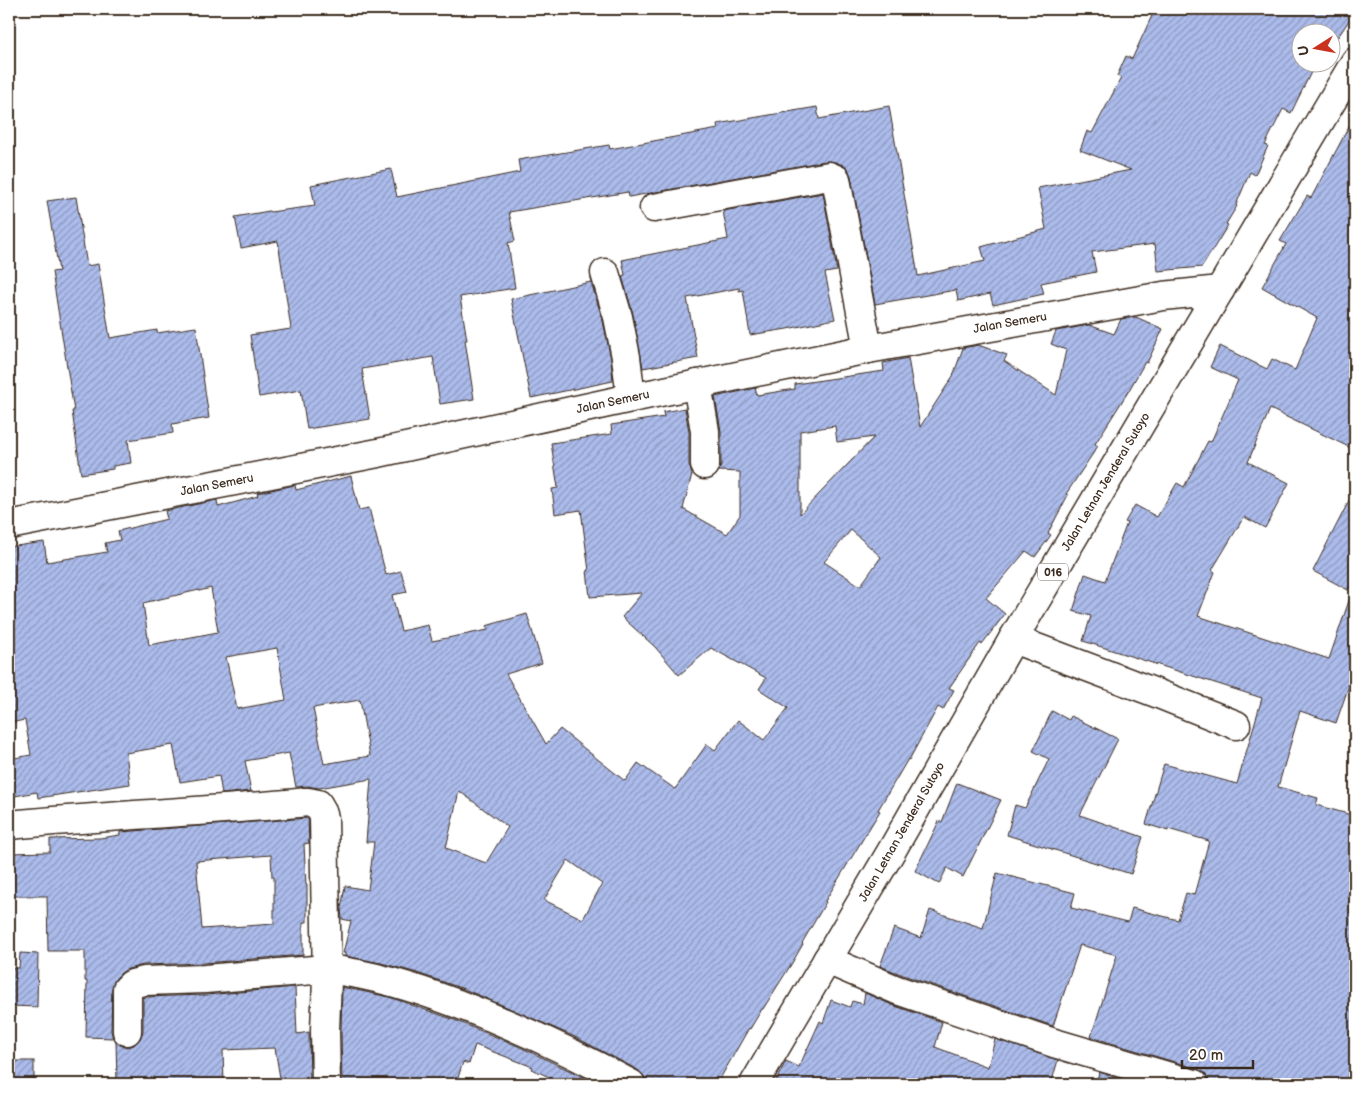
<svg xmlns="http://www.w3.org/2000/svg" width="1364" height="1093" font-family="'Balsamiq Sans',sans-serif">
	<defs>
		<pattern id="building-hatch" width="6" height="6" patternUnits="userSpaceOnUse" patternTransform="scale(1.25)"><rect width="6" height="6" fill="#abbbeb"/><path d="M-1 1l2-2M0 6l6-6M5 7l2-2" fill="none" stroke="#8c98be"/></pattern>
	</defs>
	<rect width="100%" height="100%" fill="#fff"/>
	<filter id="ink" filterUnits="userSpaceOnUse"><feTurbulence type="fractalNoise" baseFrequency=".02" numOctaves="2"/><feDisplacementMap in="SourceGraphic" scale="10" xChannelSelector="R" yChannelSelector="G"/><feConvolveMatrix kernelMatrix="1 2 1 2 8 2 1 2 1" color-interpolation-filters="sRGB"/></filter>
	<g filter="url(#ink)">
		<!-- building -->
		<g fill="url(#building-hatch)" stroke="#3b2a1e" fill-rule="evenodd">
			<polygon points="1155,9 1340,9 1352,16 1338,37 1332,32 1302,32 1302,62 1316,62 1291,113 1283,109 1265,145 1268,146 1255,175 1250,172 1236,205 1237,206 1226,224 1228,225 1202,267 1158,271 1155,244 1092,252 1096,272 1041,283 1044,294 993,305 990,294 958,301 956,290 875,304 851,176 848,169 843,165 835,162 826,161 629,197 628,192 509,212 515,241 508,243 515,288 460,297 467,340 465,340 474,399 440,404 433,357 362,369 370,419 307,429 301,390 259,397 250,335 291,329 278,241 241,248 235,217 269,211 270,212 315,206 311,185 391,169 397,197 520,172 518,160 609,145 610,149 718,129 717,124 817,107 819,119 889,106 918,276 985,261 981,247 1046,229 1038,188 1131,170 1080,150 1087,131 1092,133 1121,78 1117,76 1126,56 1132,59"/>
			<polygon points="1355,115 1355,450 1270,409 1248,462 1289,483 1265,528 1244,517 1212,570 1215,572 1198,616 1329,659 1352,592 1355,592 1355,668 1336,723 1300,711 1278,787 1318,798 1316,805 1355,816 1355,1084 1252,1084 1235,1079 1234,1084 1214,1084 1209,1083 1206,1074 1198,1069 1091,1037 1117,955 1080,945 1053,1026 903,975 880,966 894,928 921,938 930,910 983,928 997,873 1075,893 1071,908 1128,922 1132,908 1178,920 1186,893 1194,895 1209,841 1168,829 1168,831 1146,824 1164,764 1237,784 1262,698 1083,641 1091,616 1073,611 1085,574 1105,581 1127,523 1125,522 1135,505 1157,517 1177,483 1184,487 1208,441 1211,442 1238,380 1210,367 1220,346 1267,369 1272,359 1295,370 1317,318 1262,287 1286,244 1280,241 1307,196 1311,198"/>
			<polygon points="823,193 837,271 825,273 835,319 787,329 750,335 743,290 739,291 739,288 687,298 698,358 643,368 633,314 622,276 625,275 622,260 728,239 723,211"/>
			<polygon points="76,197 87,266 98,264 110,338 157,330 157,333 196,327 209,418 172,424 173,433 128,440 131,463 113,466 113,469 81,474 72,411 74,411 52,272 59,271 47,201"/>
			<polygon points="591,282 603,321 611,359 613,381 531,398 511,299"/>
			<path d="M1136,317L1163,329L1147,363L1145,362L1128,392L1095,444L1098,446L1066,494L1068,495L1048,533L1051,535L1035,557L1026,551L986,598L1005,614L982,644L980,643L949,688L954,690L943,710L938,707L909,760L908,759L878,810L880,811L825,901L826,902L802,943L803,944L792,963L763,1009H762L750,1029L749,1028L717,1084H646L644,1076L638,1070L575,1037L509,1008L464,989L414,972L381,963L345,956V953H343L351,921L342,919L341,909L345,886L368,890L374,842H366L371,779L319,788L307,786L296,787L289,753L245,761L251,791L222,794L219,776L180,782L173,745L126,753L130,784L38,798L37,792L9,797V759L31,755L25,720L9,723V547L44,542L47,562L107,552L105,543L120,540L118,531L167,519L165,511L217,500L218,507L258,496L257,493L295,485L296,490L351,476L359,510L369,508L386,575L401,571L407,592L392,595L401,631L428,625L432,641L488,630L486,626L527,614L542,663L506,674L546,744L560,729L625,781L638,763L675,789L707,744L715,750L738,720L764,740L788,708L759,689L766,678L711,648L679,675L655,647L622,617L642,593L590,597L587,571H589L581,510L555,514L552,489L558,488L551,443L612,434L611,425L664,417L663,412L685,408L689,432V465L692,474L683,509L727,534L740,515V472L719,471L721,465V431L715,397L755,388L757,395L795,389V384L884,371L883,363L908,358L920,427L953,376L963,348L978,345L1007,355L1004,361L1056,395L1066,350L1051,344L1056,331L1089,325L1114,334L1121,319ZM835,426L837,442L874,437L800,514V431ZM851,530L881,557L861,585H859L824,562ZM211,588L218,632L149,645L143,603L199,590V591ZM277,648L286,700L237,709L226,657ZM360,700L370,756L324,764L313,708ZM459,791L508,827L486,863L446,848ZM568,860L602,884L583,919L544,900Z"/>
			<polygon points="1355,489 1355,576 1348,590 1313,571"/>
			<polygon points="1052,711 1069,720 1071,716 1118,739 1080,815 1143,837 1131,874 1007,835 1015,805 1025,808 1049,759 1033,751"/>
			<polygon points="957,783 1001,800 963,877 947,868 939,884 915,871 939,821 942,822"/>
			<path d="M308,818L309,843L304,844L306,885H307V922H303V955L204,963L143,965L128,969L121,973L116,978L112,988L111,1031L113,1038L86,1037L87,981H85V951H48L47,896H9V853L50,852V839L100,838L120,835V832ZM271,855L272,877H274V924L202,929L196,861Z"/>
			<polygon points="20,953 38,954 37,1007 9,1006 10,968 19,968"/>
			<polygon points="295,987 297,1034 309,1032 310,1084 281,1084 275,1048 223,1050 224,1084 117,1084 116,1041 120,1045 127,1047 134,1045 140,1039 143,1031 143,997 206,995"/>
			<polygon points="342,987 389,997 452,1019 518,1046 598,1084 545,1084 549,1077 532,1069 533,1067 475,1045 469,1064 463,1062 456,1084 342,1084 341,1030"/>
			<polygon points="865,993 892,1005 942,1022 935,1047 988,1067 995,1039 1058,1060 1051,1084 774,1084 786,1061 799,1067 820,1021 823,1023 831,1000 850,1007 852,1001 863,1004"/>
			<rect x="9" y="1061" width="25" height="23"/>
			<polygon points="1099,1072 1139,1084 1096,1084"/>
		</g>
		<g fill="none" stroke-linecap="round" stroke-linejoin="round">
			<defs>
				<g id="minor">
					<polyline points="654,208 829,176 836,179 868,349"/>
					<polyline points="605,273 618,317 626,357 631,398"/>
					<polyline points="697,384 705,431 705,465"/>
					<polyline points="9,525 378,453 631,398 868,349 1163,296 1220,290"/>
					<polyline points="1013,639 1156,693 1236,725"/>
					<path d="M9,825C108,815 208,812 308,802L318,804L322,811L324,818L327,980L325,1030L326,1084"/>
					<polyline points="827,960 897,990 1054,1043 1194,1084"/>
					<path d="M127,1031V989L132,984L144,981L205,979L326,969C372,974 415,988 458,1004C518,1027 576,1054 631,1084"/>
				</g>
				<polyline id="major" points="754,1084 892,850 1013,639 1355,62"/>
			</defs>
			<!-- minor casing -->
			<use href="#minor" stroke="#3b2a1e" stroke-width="31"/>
			<!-- major casing -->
			<use href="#major" stroke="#3b2a1e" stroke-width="31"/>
			<!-- minor -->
			<use href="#minor" stroke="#fff" stroke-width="28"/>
			<!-- major -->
			<use href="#major" stroke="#fff" stroke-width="28"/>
		</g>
	</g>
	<g text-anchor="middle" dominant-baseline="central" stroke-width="5" stroke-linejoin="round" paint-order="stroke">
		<!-- shield labels -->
		<rect fill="#fff" stroke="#766a62" stroke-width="1" x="1038" y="563.5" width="30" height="17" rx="4"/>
		<g font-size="11" font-weight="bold" fill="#3b2a1e">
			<text x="1053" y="572">016</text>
		</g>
		<!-- street labels -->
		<g font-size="12" fill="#3b2a1e" stroke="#fff">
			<text transform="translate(1010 323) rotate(-10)">Jalan Semeru</text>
			<text transform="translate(613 402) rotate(-12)">Jalan Semeru</text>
			<text transform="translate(1106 482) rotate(-59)">Jalan Letnan Jenderal Sutoyo</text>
			<text transform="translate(217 485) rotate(-11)">Jalan Semeru</text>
			<text transform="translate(902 832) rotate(-60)">Jalan Letnan Jenderal Sutoyo</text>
		</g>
	</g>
	<!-- margin -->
	<rect width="1364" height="1093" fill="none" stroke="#fff" stroke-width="30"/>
	<rect x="15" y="15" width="1334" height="1063" fill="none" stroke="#3b2a1e" stroke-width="2" filter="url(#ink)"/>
	<!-- north arrow -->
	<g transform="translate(1316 48) rotate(259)"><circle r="24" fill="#ffffff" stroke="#b1aaa5"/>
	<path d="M0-4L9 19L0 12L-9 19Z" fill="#c8321e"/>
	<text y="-8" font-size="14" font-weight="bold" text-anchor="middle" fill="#3b2a1e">U</text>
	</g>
	<!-- scale -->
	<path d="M1182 1060v8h71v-8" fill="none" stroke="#3b2a1e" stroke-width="2.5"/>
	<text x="1189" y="1060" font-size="15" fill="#3b2a1e" stroke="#ffffff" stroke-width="4" paint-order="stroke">20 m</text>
</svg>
